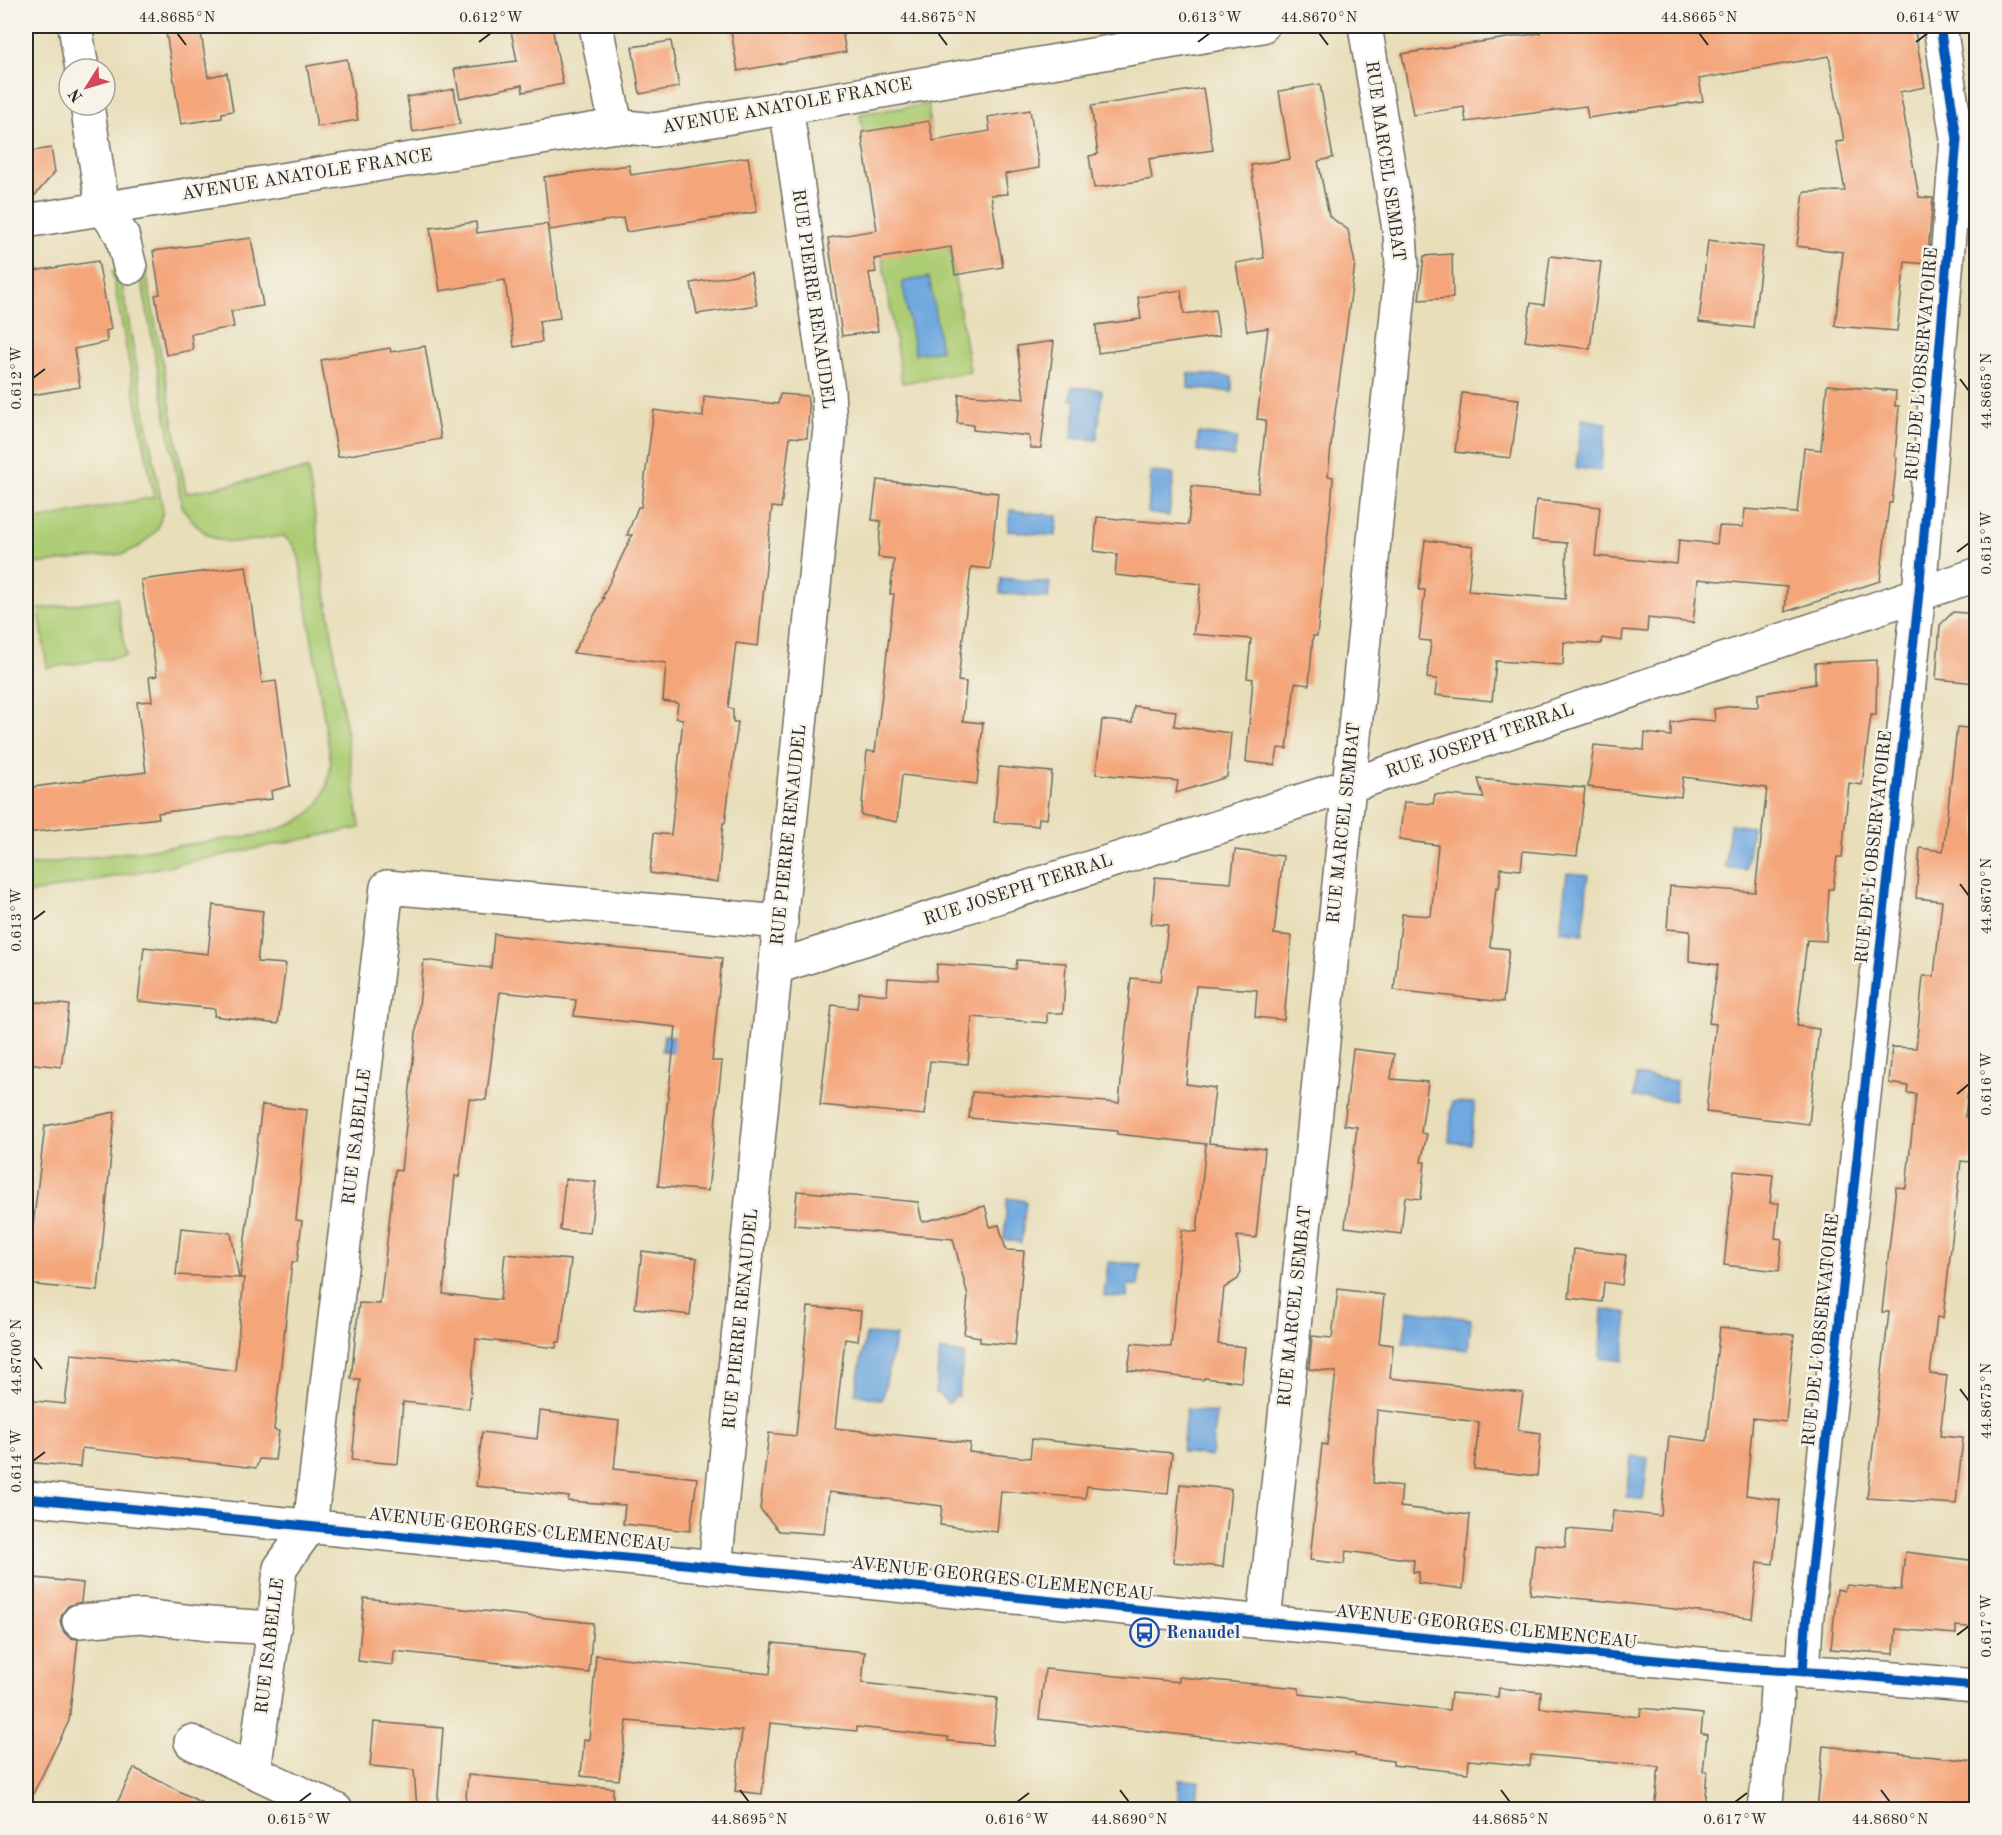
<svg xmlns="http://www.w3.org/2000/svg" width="2002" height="1835" font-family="'Old Standard TT',serif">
	<rect width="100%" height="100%" fill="#f7f3e8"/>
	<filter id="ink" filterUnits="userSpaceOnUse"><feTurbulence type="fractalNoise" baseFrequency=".0167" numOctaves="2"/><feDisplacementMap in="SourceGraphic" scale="12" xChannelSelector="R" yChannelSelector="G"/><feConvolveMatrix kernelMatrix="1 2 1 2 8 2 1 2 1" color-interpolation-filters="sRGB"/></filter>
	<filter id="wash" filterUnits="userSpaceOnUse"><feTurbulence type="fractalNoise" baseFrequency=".008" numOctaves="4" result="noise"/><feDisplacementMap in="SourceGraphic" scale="24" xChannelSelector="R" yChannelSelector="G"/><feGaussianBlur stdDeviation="1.35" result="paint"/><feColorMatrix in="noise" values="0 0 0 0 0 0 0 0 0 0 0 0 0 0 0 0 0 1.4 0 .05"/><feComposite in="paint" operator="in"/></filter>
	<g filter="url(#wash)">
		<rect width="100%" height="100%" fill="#e8deb9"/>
		<!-- green -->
		<g fill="#adcd75" stroke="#6c7c50" stroke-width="1.5">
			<polygon points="929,104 929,121 970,372 902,383 860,114"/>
			<path d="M139,265H145L186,493L308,469L360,828L26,894V866L258,835C283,828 311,821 323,796C328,787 329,774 331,763L299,557L293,545L284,536C235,542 212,554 182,506Z"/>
			<polygon points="119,269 163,511 157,530 140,546 123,554 26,565 26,522 154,497 112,271"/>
			<polygon points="117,598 126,656 47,668 39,609"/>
		</g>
		<!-- water -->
		<g fill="#6fa8df" stroke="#4d6a85" stroke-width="1.5">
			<polygon points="929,277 941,350 915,354 902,282"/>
			<polygon points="1188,373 1232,377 1232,392 1188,388"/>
			<polygon points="1072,387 1102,390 1097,440 1072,438 1076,399 1070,400"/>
			<polygon points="1582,419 1607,423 1600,471 1576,468"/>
			<polygon points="1198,433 1237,438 1234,457 1197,451"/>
			<polygon points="1151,472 1174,474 1169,516 1148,513"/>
			<polygon points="1010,510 1058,516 1056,536 1008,531"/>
			<polygon points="1001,578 1050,583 1048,598 1000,593"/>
			<polygon points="1730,824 1752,827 1746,870 1725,867"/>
			<polygon points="1567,873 1588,875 1583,934 1560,931"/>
			<polygon points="664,1035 713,1041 710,1056 662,1051"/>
			<polygon points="1636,1075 1676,1081 1675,1101 1634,1097"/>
			<polygon points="1452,1102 1475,1103 1470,1144 1449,1142"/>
			<polygon points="1007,1198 1026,1201 1021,1243 1004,1239"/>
			<polygon points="1108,1262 1141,1264 1138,1286 1128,1285 1127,1298 1104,1296"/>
			<polygon points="1602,1309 1628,1313 1623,1361 1600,1358"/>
			<polygon points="1408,1310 1471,1319 1468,1350 1403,1343"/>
			<polygon points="866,1334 896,1336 882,1400 855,1394"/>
			<polygon points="940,1350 964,1354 958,1397 954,1396 951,1402 947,1403 938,1393 935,1393"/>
			<polygon points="1186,1409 1216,1413 1211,1456 1182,1452"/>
			<polygon points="1631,1456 1648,1458 1643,1500 1626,1497"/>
			<polygon points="1179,1780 1199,1781 1196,1809 1177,1809"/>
			<polygon points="750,1803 792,1809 749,1809"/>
		</g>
		<g id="blocks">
			<!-- building -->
			<g fill="#f4a67a">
				<polygon points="165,26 200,26 208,77 227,73 233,111 222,113 222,118 181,124"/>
				<polygon points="510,26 552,26 563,84 523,92 522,85 460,98 454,69 517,61"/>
				<polygon points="730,26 841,26 846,52 738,71"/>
				<polygon points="1539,26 1914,26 1925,87 1900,92 1919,197 1933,198 1927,264 1905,262 1897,331 1835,326 1843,252 1797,246 1804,192 1845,191 1836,142 1844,141 1829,56 1699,79 1703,101 1588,118 1586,106 1466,122 1464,107 1413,115 1402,54 1540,33"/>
				<polygon points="671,41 679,87 640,94 632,47"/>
				<polygon points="347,59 358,120 317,127 307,66"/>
				<polygon points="1320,84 1333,158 1318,161 1329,216 1348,230 1355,264 1333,428 1328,476 1333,477 1332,495 1317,636 1313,636 1309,685 1295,683 1287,749 1278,748 1275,765 1246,762 1253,679 1247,678 1251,639 1193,634 1201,584 1115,575 1117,554 1094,551 1097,517 1188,525 1192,486 1258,493 1266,420 1257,419 1268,328 1247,331 1236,263 1264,258 1251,165 1290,159 1279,91"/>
				<polygon points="1203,88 1213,150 1149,159 1152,179 1094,188 1089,156 1098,154 1091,106"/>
				<polygon points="454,89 460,124 413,132 407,97"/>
				<polygon points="1030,110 1039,168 1005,174 1008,194 991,195 1003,267 955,275 951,247 874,259 876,272 869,273 878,331 842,336 828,238 877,230 862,138 863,138 862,132 929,121 933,141 990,131 988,117"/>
				<polygon points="51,148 55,172 30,201 26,202 26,152"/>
				<polygon points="748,157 757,212 626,232 623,218 550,230 544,177 629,165 631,175"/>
				<polygon points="476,222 477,233 547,224 560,318 539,321 542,342 514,347 505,280 440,291 430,228"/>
				<polygon points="251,238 263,306 231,311 234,327 191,334 193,350 166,355 155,295 160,294 153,251"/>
				<polygon points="1708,240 1763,247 1753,328 1699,322"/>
				<polygon points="1452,254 1453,298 1419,300 1424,256"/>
				<polygon points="1550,256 1601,262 1590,349 1525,341 1531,303 1544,305"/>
				<polygon points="98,261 111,329 106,331 107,342 74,349 80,387 26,396 26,272"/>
				<polygon points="751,272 757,305 697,314 691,283"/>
				<polygon points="1181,290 1184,314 1215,310 1219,336 1098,353 1096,325 1141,319 1138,297"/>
				<polygon points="1054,341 1041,448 1031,448 1029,436 973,430 973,425 957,423 959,394 1024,399 1017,346"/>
				<polygon points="425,346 441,439 338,457 321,360 390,348 391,352"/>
				<polygon points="1827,385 1896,391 1895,406 1899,406 1895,457 1897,458 1892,503 1889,503 1880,581 1785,612 1787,587 1698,579 1693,623 1648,618 1647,632 1623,630 1622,641 1602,638 1601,644 1564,642 1563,665 1496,661 1492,701 1435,695 1437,679 1427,678 1431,641 1419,640 1425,590 1419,590 1425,540 1473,546 1468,591 1565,599 1567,543 1532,540 1536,500 1600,507 1595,556 1677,564 1679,540 1717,544 1719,526 1743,527 1745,509 1797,513 1804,448 1821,450"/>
				<polygon points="1462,393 1519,399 1511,458 1455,452"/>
				<polygon points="780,394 807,396 809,410 807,438 790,437 781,508 772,507 758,646 736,643 728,708 733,709 733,722 738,722 725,823 723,823 718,882 650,873 654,833 671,835 683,719 676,718 678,703 663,701 666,663 573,653 604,598 602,598 632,535 627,535 638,507 641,507 654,410 703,417 704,396 778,404"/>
				<polygon points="877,480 998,493 990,569 971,567 958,681 966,682 963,721 983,723 977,784 902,775 897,822 861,815 867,751 875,752 894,594 890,594 894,559 878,557 881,521 872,520"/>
				<polygon points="246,566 262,683 276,681 290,786 271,791 272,799 158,813 159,818 26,833 26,788 146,772 137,702 152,701 149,677 157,676 141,580"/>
				<polygon points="1953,612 1977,614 1977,683 1936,679 1940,625"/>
				<polygon points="1877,660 1876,715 1871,715 1862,785 1849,783 1842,857 1837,857 1833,889 1829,889 1826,941 1807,940 1797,1026 1819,1029 1809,1124 1706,1112 1716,1024 1709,1023 1718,965 1689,961 1690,931 1667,929 1670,886 1755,892 1767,788 1683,777 1681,797 1588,787 1594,745 1644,750 1645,733 1671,736 1671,723 1690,719 1715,721 1714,709 1733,706 1758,707 1758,694 1815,684 1815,663"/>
				<polygon points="1134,706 1176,711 1174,726 1231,733 1227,777 1176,793 1178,781 1096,774 1102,720 1132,723"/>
				<polygon points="1957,727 1977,729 1977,902 1973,951 1977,951 1977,1057 1972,1057 1965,1117 1977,1119 1971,1162 1961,1161 1943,1318 1937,1317 1930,1374 1947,1376 1940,1436 1963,1438 1956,1504 1867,1498 1889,1312 1882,1312 1896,1187 1906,1188 1916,1094 1907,1093 1908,1086 1889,1083 1892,1047 1916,1048 1923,976 1934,976 1942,901 1916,898 1920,848 1943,851"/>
				<polygon points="999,767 1052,772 1047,819 1039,818 1038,826 994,822"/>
				<polygon points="1478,779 1585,788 1577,856 1523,851 1521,870 1501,868 1499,888 1496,887 1490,947 1509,949 1503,1002 1394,990 1402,914 1431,916 1438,845 1399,840 1404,802 1433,804 1435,794 1484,798"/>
				<polygon points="1235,850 1283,856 1274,934 1292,936 1284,1020 1255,1017 1257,990 1196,986 1186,1084 1215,1088 1209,1143 1265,1149 1256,1238 1237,1236 1241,1272 1238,1279 1224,1288 1218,1344 1245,1347 1241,1382 1204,1378 1203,1380 1128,1370 1132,1343 1171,1347 1182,1230 1197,1232 1206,1144 1117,1134 1117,1131 969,1118 972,1092 1119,1103 1131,978 1161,981 1168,925 1151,924 1155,877 1231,883"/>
				<polygon points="213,905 263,911 257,962 286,964 278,1024 214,1016 215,1009 138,1001 144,947 208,954"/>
				<polygon points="494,934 602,947 722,958 712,1061 722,1061 708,1191 658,1186 676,1027 574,1016 576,1000 500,992 486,1100 469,1099 459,1177 455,1176 443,1294 500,1300 505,1254 571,1260 560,1342 557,1342 556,1348 476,1339 469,1409 403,1402 398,1464 352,1460 360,1379 351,1379 359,1303 380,1304 395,1170 401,1171 424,960 491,968"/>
				<polygon points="1017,960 1066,963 1063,1013 1047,1013 1047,1023 972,1017 968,1064 930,1061 925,1115 820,1105 832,1005 857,1008 859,992 887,995 888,978 936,981 937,964 1016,969"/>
				<polygon points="26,1001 69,1005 61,1067 26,1063"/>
				<polygon points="1353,1049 1394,1054 1391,1079 1428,1082 1421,1133 1427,1134 1421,1162 1425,1162 1421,1199 1405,1197 1401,1234 1345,1227 1357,1127 1344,1125"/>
				<polygon points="262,1105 307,1110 296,1220 302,1221 297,1262 292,1262 274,1430 279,1431 275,1460 259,1459 256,1468 82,1448 80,1467 26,1462 26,1400 65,1404 71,1354 194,1365 235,1371 244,1278 240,1278"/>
				<polygon points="115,1112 98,1291 26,1284 45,1126"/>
				<polygon points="1734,1171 1773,1175 1770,1203 1779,1203 1775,1238 1782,1239 1779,1271 1724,1265"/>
				<polygon points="565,1179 596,1182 590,1233 560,1230"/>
				<polygon points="797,1191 918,1202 922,1222 985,1206 990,1227 999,1225 1006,1250 1024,1251 1015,1345 980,1342 980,1337 964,1334 968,1296 953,1239 794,1225"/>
				<polygon points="181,1228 231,1233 239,1278 176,1275"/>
				<polygon points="1574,1249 1626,1255 1622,1285 1604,1282 1602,1302 1569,1298"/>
				<polygon points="642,1251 697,1258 690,1315 635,1308"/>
				<polygon points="1338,1289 1384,1295 1379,1343 1393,1345 1390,1378 1523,1393 1518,1430 1541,1433 1537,1476 1474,1469 1479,1422 1377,1410 1373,1483 1402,1486 1400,1507 1470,1515 1463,1589 1418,1583 1419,1572 1413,1572 1414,1560 1346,1551 1344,1564 1310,1560 1322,1444 1327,1445 1336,1372 1309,1369 1312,1336 1332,1338"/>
				<polygon points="808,1307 861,1311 858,1341 845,1339 835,1428 970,1443 969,1452 1030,1458 1032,1439 1172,1453 1168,1494 1087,1486 1085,1498 1001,1491 997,1532 940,1525 942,1506 829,1492 824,1534 779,1531 760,1509 769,1433 796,1436"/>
				<polygon points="1720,1327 1794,1335 1786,1422 1753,1418 1746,1495 1780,1500 1773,1564 1758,1562 1752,1618 1605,1601 1530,1594 1535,1544 1565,1547 1567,1529 1611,1533 1613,1511 1661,1516 1669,1436 1707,1441"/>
				<polygon points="540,1411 619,1421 614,1469 697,1478 690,1531 623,1524 625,1505 568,1501 569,1497 476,1486 482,1432 537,1439"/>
				<polygon points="1180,1484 1231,1489 1223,1567 1173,1562"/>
				<polygon points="1905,1552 1977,1561 1977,1628 1956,1626 1956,1634 1896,1629 1894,1654 1831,1649 1837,1589 1844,1591 1847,1585 1901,1590"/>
				<polygon points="26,1577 83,1583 81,1602 68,1606 62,1614 60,1622 64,1632 70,1638 78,1639 69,1721 26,1808"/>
				<polygon points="364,1598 593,1623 589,1673 394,1651 393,1665 358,1661"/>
				<polygon points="773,1643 865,1652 862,1683 997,1698 992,1745 948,1741 948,1737 857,1727 857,1731 770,1723 762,1794 735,1791 742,1731 627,1721 619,1780 581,1776 584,1739 589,1740 596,1655 770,1674"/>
				<polygon points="1045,1669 1179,1682 1179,1677 1299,1688 1299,1694 1449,1710 1451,1693 1498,1697 1499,1688 1541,1692 1540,1708 1640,1717 1641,1708 1703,1714 1701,1733 1707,1735 1703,1771 1707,1771 1704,1809 1654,1809 1659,1767 1531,1755 1530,1766 1469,1760 1468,1773 1393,1765 1393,1761 1355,1756 1355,1754 1039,1719"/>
				<polygon points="374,1722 443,1728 437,1809 417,1809 414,1770 370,1766"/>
				<polygon points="1823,1746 1975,1761 1970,1809 1817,1809"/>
				<polygon points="134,1768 214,1809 114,1809"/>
				<polygon points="468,1775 613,1788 613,1809 465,1809"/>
			</g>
		</g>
	</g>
	<g filter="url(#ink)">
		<use href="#blocks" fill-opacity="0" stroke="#6d6a5d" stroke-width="1.5"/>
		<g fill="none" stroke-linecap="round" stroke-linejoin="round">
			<defs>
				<g id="minor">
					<polyline points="75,26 82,69"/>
					<polyline points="596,26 616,126"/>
					<polyline points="87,105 103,208 122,235 130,267"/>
					<polyline points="26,221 616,126 654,130 1262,26"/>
					<polyline points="776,967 1348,786 1976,575"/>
					<polyline points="26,1498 1264,1622 1740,1668 1826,1673 1976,1686"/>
					<polyline points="715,1567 830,428 828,391 786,106"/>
					<polyline points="79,1621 141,1616 209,1624 274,1628"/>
					<polyline points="1264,1622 1402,265 1400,235 1365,26"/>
					<polyline points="1803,1672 1806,1624 1919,593 1957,139 1940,26"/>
					<polyline points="191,1742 336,1810"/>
					<polyline points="254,1771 274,1628 280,1568 310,1526 387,887 781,922"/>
					<polyline points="1765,1810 1776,1706 1778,1670"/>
				</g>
			</defs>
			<!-- minor casing -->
			<use href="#minor" stroke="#6d6a5d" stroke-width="36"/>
			<!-- minor -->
			<use href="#minor" stroke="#fff" stroke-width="33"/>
			<defs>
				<g id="cycleway">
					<polyline points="26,1498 1264,1622 1740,1668 1826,1673 1976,1686"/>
					<polyline points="1803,1672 1806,1624 1919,593 1957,139 1940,26"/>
				</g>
			</defs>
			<!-- cycleway casing -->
			<use href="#cycleway" stroke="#f7f3e8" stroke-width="13"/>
			<!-- cycleway -->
			<use href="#cycleway" stroke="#0057b8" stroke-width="9"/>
		</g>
	</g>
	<!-- ticks -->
	<path fill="none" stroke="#2b2b2b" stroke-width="2" d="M177,33L186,45M938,33L947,45M1319,33L1328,45M1699,33L1708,45M479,42L491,33M1198,42L1210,33M1916,42L1928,33M33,378L45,369M1960,379L1969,391M1957,552L1969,543M1960,884L1969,896M33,920L45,911M1957,1094L1969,1084M33,1357L42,1369M1960,1389L1969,1401M33,1461L45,1452M1957,1635L1969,1626M740,1790L749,1802M1120,1790L1129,1802M1501,1790L1510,1802M1881,1790L1890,1802M299,1802L311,1793M1017,1802L1029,1793M1735,1802L1747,1793"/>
	<!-- icons -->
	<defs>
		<symbol id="bus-ring" viewBox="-11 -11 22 22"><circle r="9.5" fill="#f7f3e8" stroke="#1a4fb4" stroke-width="1.5"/><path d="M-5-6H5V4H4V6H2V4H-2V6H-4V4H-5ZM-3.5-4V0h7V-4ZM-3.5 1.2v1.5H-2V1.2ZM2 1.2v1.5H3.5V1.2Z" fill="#1a4fb4"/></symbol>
	</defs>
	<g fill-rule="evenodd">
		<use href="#bus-ring" x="1128" y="1616" width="33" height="33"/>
	</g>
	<g text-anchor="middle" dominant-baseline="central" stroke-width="5" stroke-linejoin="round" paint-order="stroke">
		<!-- street labels -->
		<g font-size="18" fill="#2b2b2b" stroke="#f7f3e8">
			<text transform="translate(787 106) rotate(-10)">AVENUE ANATOLE FRANCE</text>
			<text transform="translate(1385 161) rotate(82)">RUE MARCEL SEMBAT</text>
			<text transform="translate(307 175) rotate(-9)">AVENUE ANATOLE FRANCE</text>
			<text transform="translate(813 299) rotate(82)">RUE PIERRE RENAUDEL</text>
			<text transform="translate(1922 364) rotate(-85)">RUE DE L'OBSERVATOIRE</text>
			<text transform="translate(1480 741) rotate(-19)">RUE JOSEPH TERRAL</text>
			<text transform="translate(1344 823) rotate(-84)">RUE MARCEL SEMBAT</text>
			<text transform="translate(789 835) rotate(-84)">RUE PIERRE RENAUDEL</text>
			<text transform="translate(1874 847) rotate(-84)">RUE DE L'OBSERVATOIRE</text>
			<text transform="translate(1018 890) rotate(-18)">RUE JOSEPH TERRAL</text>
			<text transform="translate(357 1137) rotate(-83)">RUE ISABELLE</text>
			<text transform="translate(1295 1306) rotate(-84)">RUE MARCEL SEMBAT</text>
			<text transform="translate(741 1319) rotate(-84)">RUE PIERRE RENAUDEL</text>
			<text transform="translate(1821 1330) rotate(-84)">RUE DE L'OBSERVATOIRE</text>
			<text transform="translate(519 1530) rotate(6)">AVENUE GEORGES CLEMENCEAU</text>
			<text transform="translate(1002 1579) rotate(6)">AVENUE GEORGES CLEMENCEAU</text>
			<text transform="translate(1486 1627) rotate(6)">AVENUE GEORGES CLEMENCEAU</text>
			<text transform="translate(270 1646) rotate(-83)">RUE ISABELLE</text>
		</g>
		<!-- transit labels -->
		<g font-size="18" font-weight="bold" fill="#164399" stroke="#f7f3e8" text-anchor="start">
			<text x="1166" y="1633">Renaudel</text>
		</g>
	</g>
	<!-- margin -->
	<rect width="2002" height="1835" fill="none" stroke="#f7f3e8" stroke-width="66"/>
	<!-- north arrow -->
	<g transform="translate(87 87) rotate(233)"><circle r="28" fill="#f7f3e8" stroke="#a5a39c" stroke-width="1.5"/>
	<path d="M0-4.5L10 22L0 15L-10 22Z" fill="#d1495b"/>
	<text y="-9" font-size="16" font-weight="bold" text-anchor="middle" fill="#2b2b2b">N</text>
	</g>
	<rect x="33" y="33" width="1936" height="1769" fill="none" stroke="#2b2b2b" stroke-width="2"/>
	<g font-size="15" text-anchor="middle" fill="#2b2b2b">
		<text x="177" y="22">44.8685°N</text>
		<text x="491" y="22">0.612°W</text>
		<text x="938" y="22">44.8675°N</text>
		<text x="1210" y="22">0.613°W</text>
		<text x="1319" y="22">44.8670°N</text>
		<text x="1699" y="22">44.8665°N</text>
		<text x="1928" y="22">0.614°W</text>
		<text transform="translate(16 378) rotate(-90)" y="5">0.612°W</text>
		<text transform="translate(1986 391) rotate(-90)" y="5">44.8665°N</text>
		<text transform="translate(1986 543) rotate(-90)" y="5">0.615°W</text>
		<text transform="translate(1986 896) rotate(-90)" y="5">44.8670°N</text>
		<text transform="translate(16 920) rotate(-90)" y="5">0.613°W</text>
		<text transform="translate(1986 1084) rotate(-90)" y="5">0.616°W</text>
		<text transform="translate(16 1357) rotate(-90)" y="5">44.8700°N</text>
		<text transform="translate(1986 1401) rotate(-90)" y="5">44.8675°N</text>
		<text transform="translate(16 1461) rotate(-90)" y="5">0.614°W</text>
		<text transform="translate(1986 1626) rotate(-90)" y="5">0.617°W</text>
		<text x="299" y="1824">0.615°W</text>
		<text x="749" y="1824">44.8695°N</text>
		<text x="1017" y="1824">0.616°W</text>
		<text x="1129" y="1824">44.8690°N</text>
		<text x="1510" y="1824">44.8685°N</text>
		<text x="1735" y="1824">0.617°W</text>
		<text x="1890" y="1824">44.8680°N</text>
	</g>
</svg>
